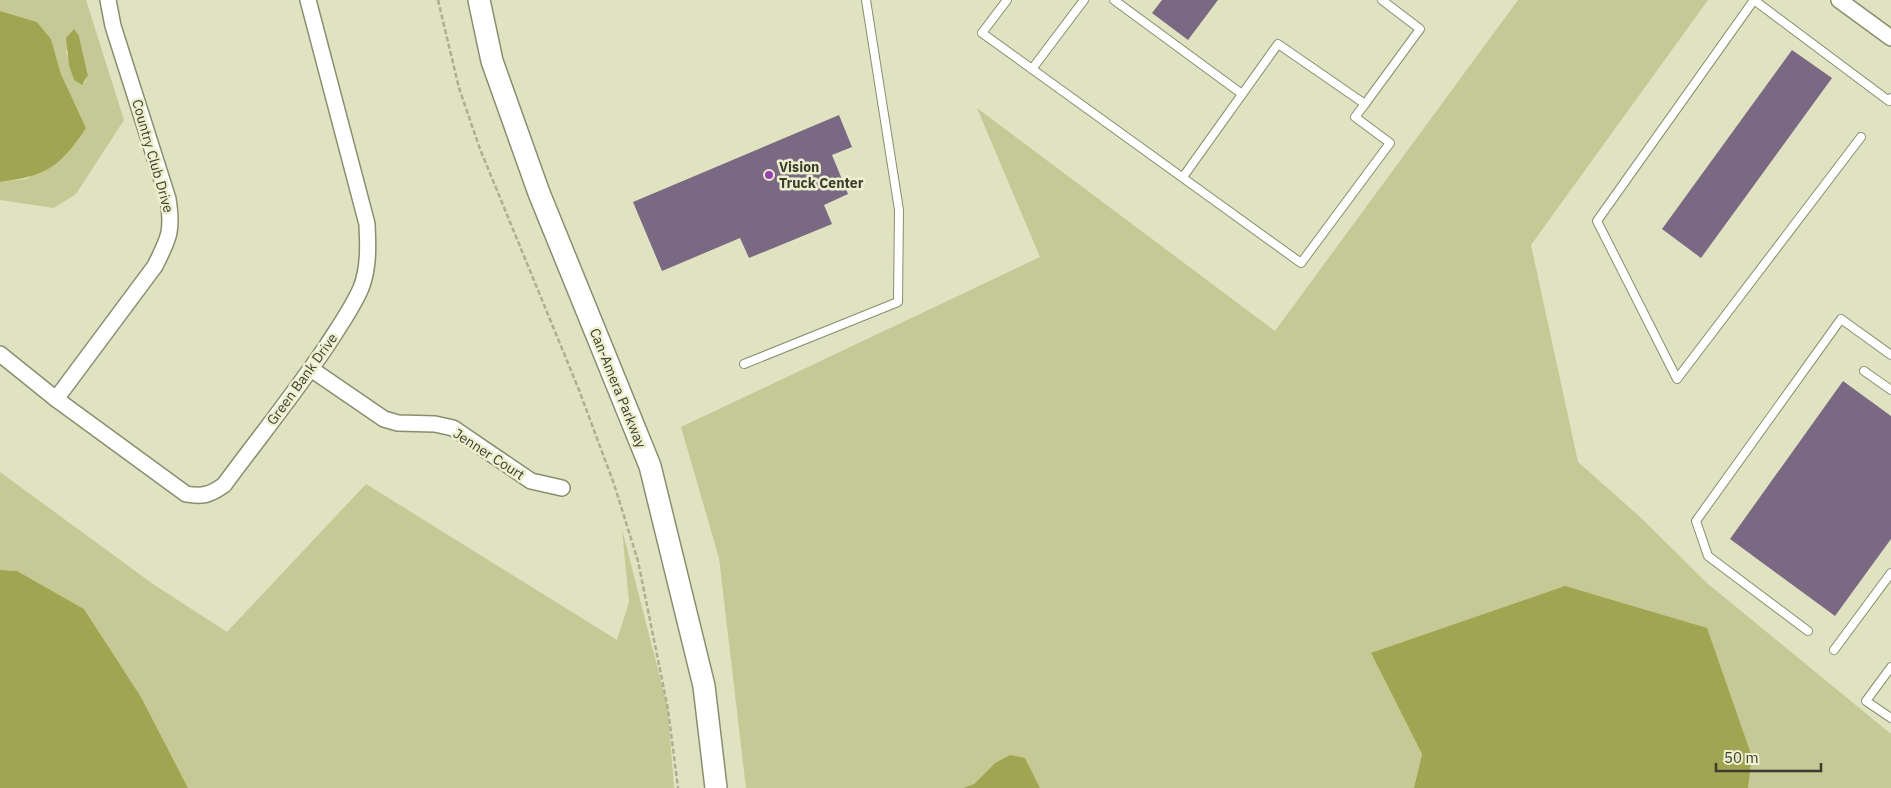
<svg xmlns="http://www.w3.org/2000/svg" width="1891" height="788" font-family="'IBM Plex Sans',sans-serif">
	<rect width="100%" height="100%" fill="#e0e3c1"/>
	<!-- green -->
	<g fill="#c4c995" fill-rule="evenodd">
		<path d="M0,0H86L124,120L76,194L54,208L0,200V182L27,179L86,128L61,74L51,39L37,22L0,11ZM79,36L88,73L85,83L74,80L66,51Z"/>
		<polygon points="1518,0 1708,0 1531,245 1578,462 1639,516 1707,583 1891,734 1891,788 1748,788 1752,757 1371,653 1422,754 1414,788 1040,788 1025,758 995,763 974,784 963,788 746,788 719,558 681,427 1040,257 977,108 1275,331"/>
		<polygon points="0,472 153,584 227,632 366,484 617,640 629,602 622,529 668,709 674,788 188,788 141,697 84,609 17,571 0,570"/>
	</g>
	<!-- water -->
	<g fill="#a0a551">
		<path d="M0,11L37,22L51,39L61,74L86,128C60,167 46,176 0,182Z"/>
		<polygon points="74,29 79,36 88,75 82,85 74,80 69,65 66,38"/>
		<polygon points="0,570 17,571 84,609 141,697 188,788 0,788"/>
		<polygon points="1565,586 1707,628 1752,757 1748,788 1414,788 1422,754 1371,653"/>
		<polygon points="1010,755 1025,758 1040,788 963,788 974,784 995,763"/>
	</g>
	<!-- building -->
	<g fill="#7b6983">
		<polygon points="1162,0 1218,0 1188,40 1152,13"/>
		<polygon points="1792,50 1832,78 1701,258 1662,229"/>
		<polygon points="839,115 852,147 832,155 848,194 824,205 832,224 749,258 740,238 662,271 633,202"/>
		<polygon points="1843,381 1891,416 1891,539 1835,616 1730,539"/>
	</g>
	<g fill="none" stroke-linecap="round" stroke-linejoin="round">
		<defs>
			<g id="lane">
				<polyline points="1007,0 982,33 1032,69"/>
				<polyline points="1084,0 1032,69 1301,263 1390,143 1355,117 1365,104"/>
				<polyline points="1114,0 1242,94"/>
				<polyline points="1754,0 1597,221 1677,379 1861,137"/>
				<polyline points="1754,0 1889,101 1891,98"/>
				<polyline points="1183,177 1278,44 1365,104 1420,29 1382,0"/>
				<polyline points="744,364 898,302 899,210 866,0"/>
				<polyline points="1864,371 1891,390"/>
				<polyline points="1808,631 1708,556 1696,521 1841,319 1891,355"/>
				<polyline points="1834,650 1891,573"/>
				<polyline points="1891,667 1866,701 1891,718"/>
			</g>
			<g id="street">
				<polyline points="1839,0 1891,38"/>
				<path d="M0,354L56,399L186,494C202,497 210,495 224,485C258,439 294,394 326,347C338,328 352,309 361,288C369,268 368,245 367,224L308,0"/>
				<polyline points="311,369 384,419 398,423 435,424 453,428 531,481 562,488"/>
				<path d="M56,399L155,266C169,238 173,231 168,199L113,26L108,0"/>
			</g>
			<polyline id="secondary" points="479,0 492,61 539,193 650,466 704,686 716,788"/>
		</defs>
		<!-- lane casing -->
		<use href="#lane" stroke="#8b8e6e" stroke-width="10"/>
		<!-- street casing -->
		<use href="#street" stroke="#8b8e6e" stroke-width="18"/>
		<!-- secondary casing -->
		<use href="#secondary" stroke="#8b8e6e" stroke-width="24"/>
		<!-- path -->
		<polyline stroke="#adaf94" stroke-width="2.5" stroke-dasharray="5 2.5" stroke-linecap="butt" points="438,0 459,88 480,149 579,390 614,484 638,561 668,709 678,788"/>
		<!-- lane -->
		<use href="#lane" stroke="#fff" stroke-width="8"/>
		<!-- street -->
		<use href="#street" stroke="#fff" stroke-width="15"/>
		<!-- secondary -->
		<use href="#secondary" stroke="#fff" stroke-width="21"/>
	</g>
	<!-- markers -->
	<circle fill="#9442b1" stroke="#edf0ce" stroke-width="2" cx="769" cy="175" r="5"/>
	<g text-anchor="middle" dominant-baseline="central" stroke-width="5" stroke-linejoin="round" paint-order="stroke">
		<!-- street labels -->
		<g font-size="14" fill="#3c3d2f" stroke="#edf0ce">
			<text transform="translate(153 156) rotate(74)">Country Club Drive</text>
			<text transform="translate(302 379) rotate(-54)">Green Bank Drive</text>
			<text transform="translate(618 388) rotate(68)">Can-Amera Parkway</text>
			<text transform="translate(489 454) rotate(33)">Jenner Court</text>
		</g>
		<!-- poi labels -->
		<g font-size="14" font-weight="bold" fill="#3c3d2f" stroke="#edf0ce" text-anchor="start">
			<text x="779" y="167">Vision<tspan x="779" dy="16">Truck Center</tspan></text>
		</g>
	</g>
	<!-- scale -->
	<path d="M1716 763v8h105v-8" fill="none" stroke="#3c3d2f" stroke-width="2.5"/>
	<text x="1724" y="763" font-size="15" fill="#3c3d2f" stroke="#edf0ce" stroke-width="4" paint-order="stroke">50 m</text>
</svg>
